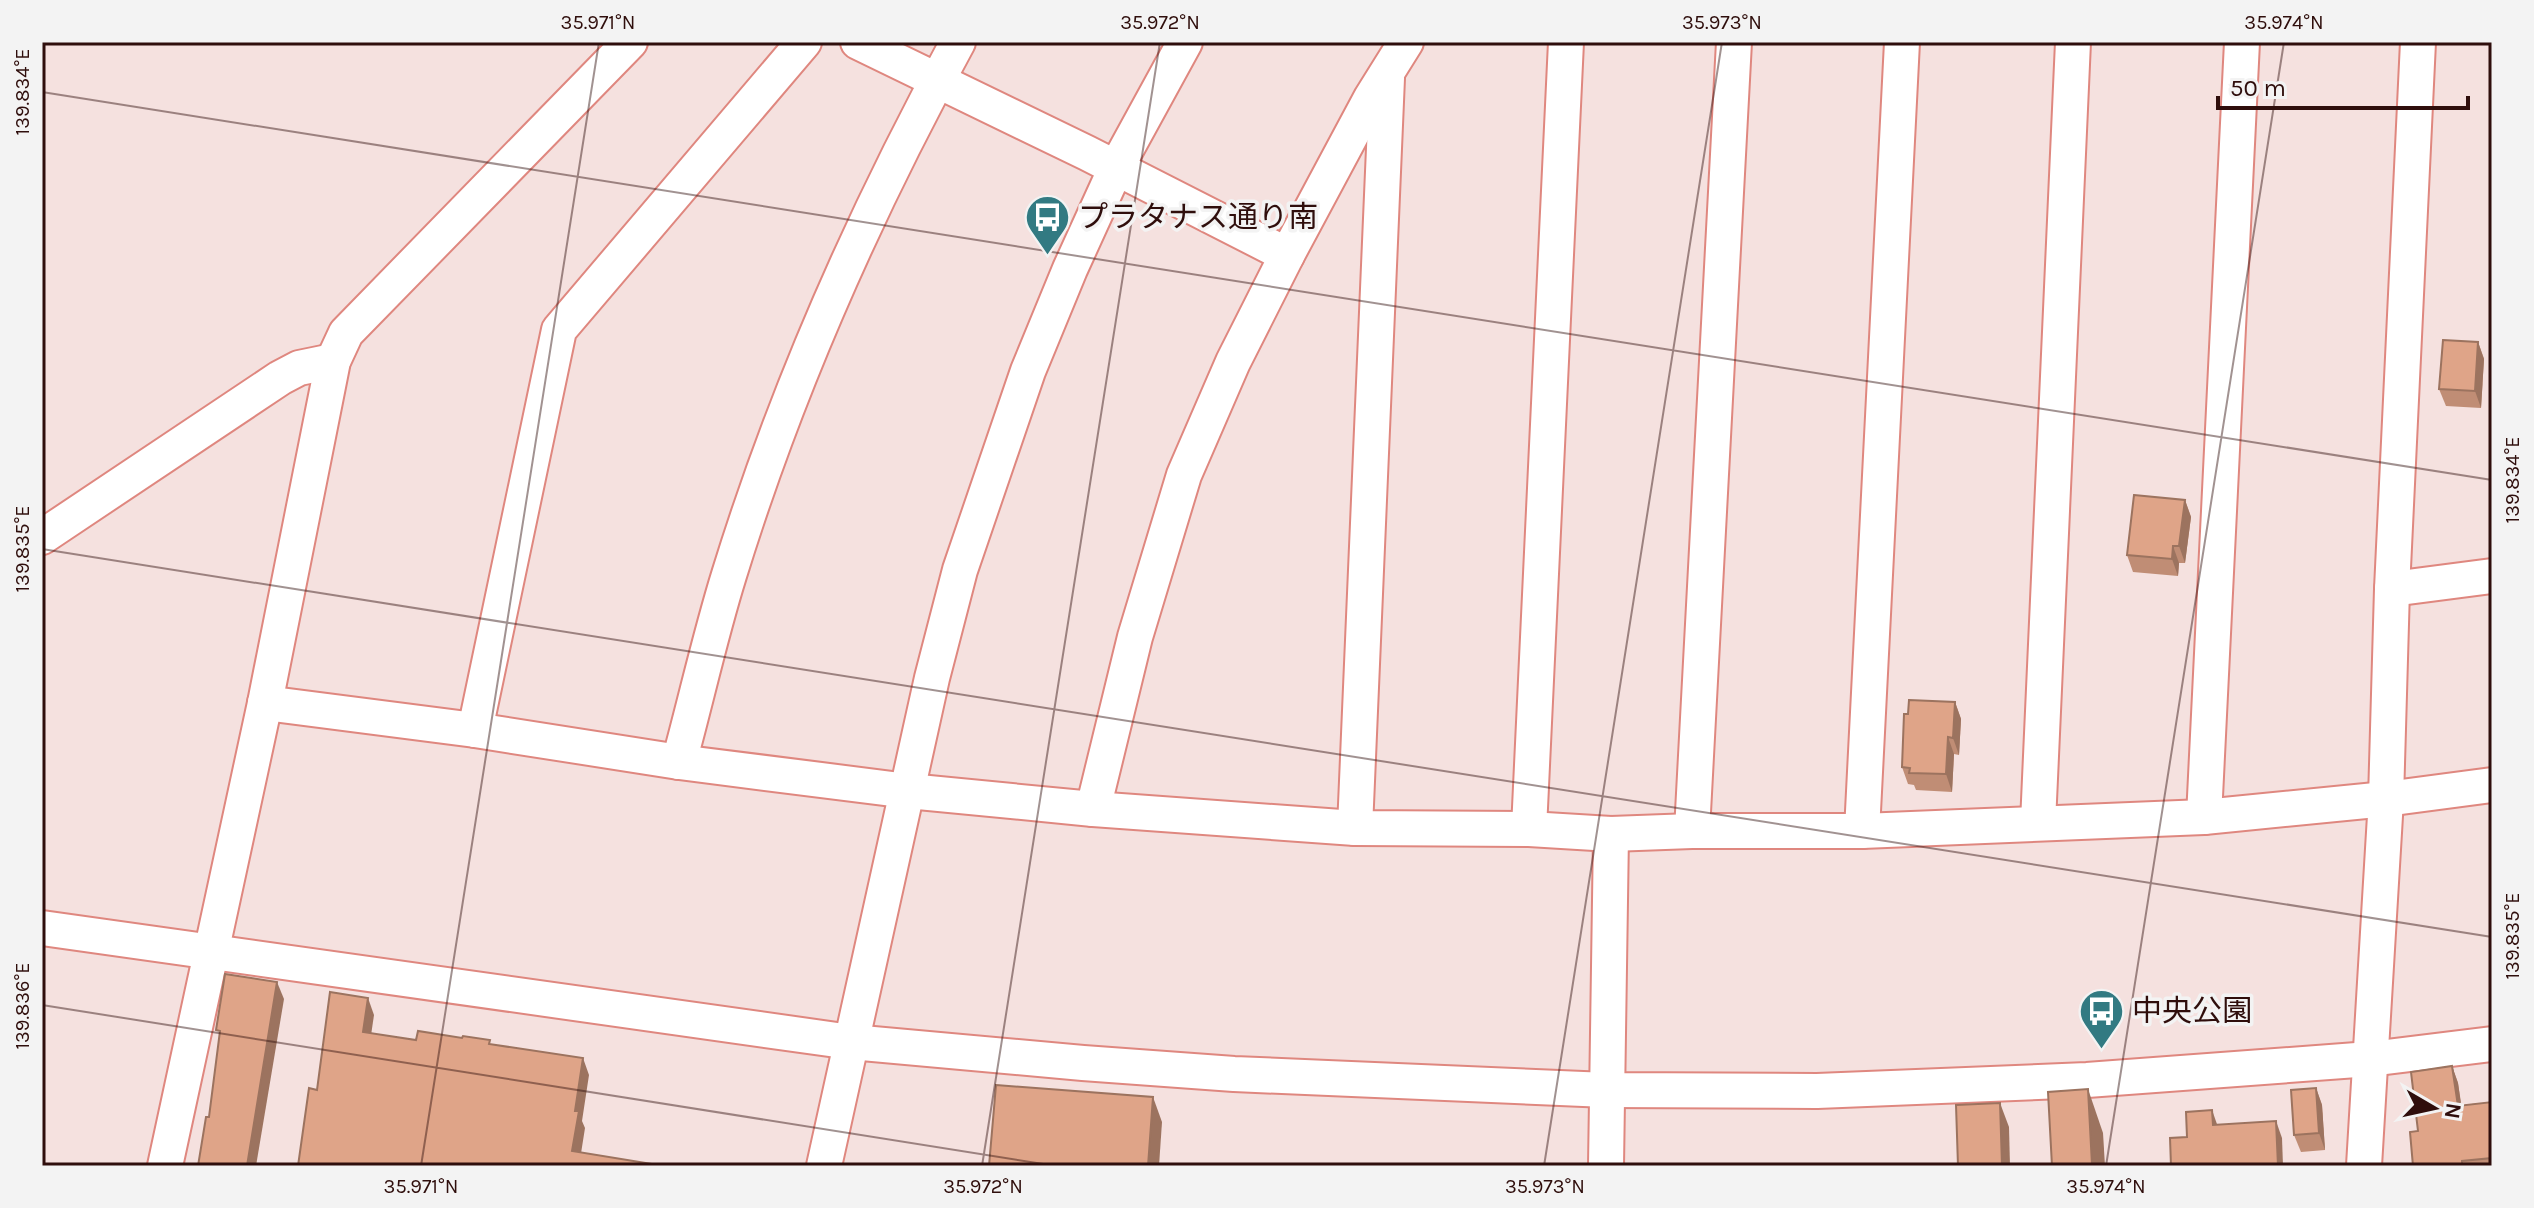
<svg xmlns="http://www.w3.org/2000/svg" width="2534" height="1208" font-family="Karla,'Noto Sans JP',sans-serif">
	<rect width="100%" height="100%" fill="#f5e1df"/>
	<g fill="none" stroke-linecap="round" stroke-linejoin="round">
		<defs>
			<g id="minor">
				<polyline points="858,42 1087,153 1287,255"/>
				<polyline points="42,537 280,378 299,368 333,361"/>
				<polyline points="2392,589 2492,576"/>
				<polyline points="265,703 475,730 679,762 908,791 1093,809 1355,828 1529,829 1611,834 1692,831 1862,831 2204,817 2386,799 2492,785"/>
				<polyline points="475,730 559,330 804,42"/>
				<path d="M679,762C696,700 710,636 729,575C786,390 865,212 958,42"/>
				<polyline points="1093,809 1135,637 1184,475 1233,362 1287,255 1371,98 1406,42"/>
				<polyline points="2204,817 2242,42"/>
				<polyline points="2038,823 2073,42"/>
				<polyline points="1355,828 1387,78"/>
				<polyline points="1529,829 1566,42"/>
				<polyline points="1692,831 1734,42"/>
				<polyline points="1862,831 1902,42"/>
				<polyline points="42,928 851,1042 1083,1063 1234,1074 1607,1090 1817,1091 2087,1080 2370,1059 2492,1044"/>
				<polyline points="165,1166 265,703 333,361 346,333 630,42"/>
				<polyline points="824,1166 932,678 960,570 1028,371 1070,269 1116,168 1185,42"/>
				<polyline points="1606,1166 1611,834"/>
				<polyline points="2364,1166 2386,799 2392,589 2418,42"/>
			</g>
		</defs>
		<!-- minor casing -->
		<use href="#minor" stroke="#df877f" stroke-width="38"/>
		<!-- minor -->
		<use href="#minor" stroke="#fff" stroke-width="34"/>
	</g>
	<!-- wall -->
	<g fill="#c08d75">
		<polygon points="2478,342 2484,359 2481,408 2446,406 2439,389"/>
		<polygon points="2185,500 2191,517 2185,563 2179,563 2178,576 2133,572 2127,555"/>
		<polygon points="1955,702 1961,719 1959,755 1954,754 1952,792 1916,790 1914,785 1908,784 1902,767"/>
		<polygon points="2452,1066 2458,1083 2461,1105 2492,1102 2492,1166 2413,1166 2418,1131"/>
		<polygon points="2316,1088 2322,1105 2325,1150 2301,1152 2294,1135"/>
	</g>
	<!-- shaded-wall -->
	<g fill="#9c735f">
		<polygon points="2478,342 2484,359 2481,408 2475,391"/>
		<polygon points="2185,500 2191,517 2185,563 2179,546"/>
		<polygon points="2173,546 2179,563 2178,576 2172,559"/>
		<polygon points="1955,702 1961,719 1959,755 1953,738"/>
		<polygon points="1948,737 1954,754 1952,792 1946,774"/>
		<polygon points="277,982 284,999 256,1166 247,1166"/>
		<polygon points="368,998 374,1015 369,1049 363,1032"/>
		<polygon points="583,1058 589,1075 582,1121 585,1128 579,1166 572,1151 575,1111"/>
		<polygon points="2452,1066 2458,1083 2464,1123 2458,1106"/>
		<polygon points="2316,1088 2322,1105 2325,1150 2319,1133"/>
		<polygon points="2088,1089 2103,1133 2105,1166 2092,1166"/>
		<polygon points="1153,1097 1162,1122 1159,1166 1148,1166"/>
		<polygon points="2000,1103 2009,1127 2010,1166 2002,1166"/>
		<polygon points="2212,1110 2218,1127 2213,1125"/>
		<polygon points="2276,1121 2282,1138 2283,1166 2278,1166"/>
	</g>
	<!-- building -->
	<g fill="#dfa488" stroke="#9c735f" stroke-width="2">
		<polygon points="2443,340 2478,342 2475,391 2439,389"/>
		<polygon points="2134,495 2185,500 2179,546 2173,546 2172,559 2127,555"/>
		<polygon points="1909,700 1955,702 1953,738 1948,737 1946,774 1909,773 1910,768 1902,767 1904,714 1908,714"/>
		<polygon points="225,974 277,982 247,1166 198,1166 206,1117 209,1117 220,1031 216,1030"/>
		<polygon points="330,992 368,998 363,1032 416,1040 418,1031 462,1038 463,1036 490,1040 489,1044 583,1058 575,1111 579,1111 572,1151 664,1166 298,1166 309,1088 317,1090"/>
		<polygon points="2452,1066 2458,1106 2492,1102 2492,1158 2462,1161 2462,1166 2413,1166 2410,1132 2418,1131 2411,1072"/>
		<polygon points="996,1085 1153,1097 1148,1166 989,1166"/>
		<polygon points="2316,1088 2319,1133 2294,1135 2291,1090"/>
		<polygon points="2088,1089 2092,1165 2052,1166 2048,1092"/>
		<polygon points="2000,1103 2002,1166 1958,1166 1956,1105"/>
		<polygon points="2212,1110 2213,1125 2276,1121 2278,1166 2171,1166 2170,1138 2187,1137 2186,1112"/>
	</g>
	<!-- ticks -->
	<path fill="none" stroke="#2f0e0c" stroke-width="2" stroke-opacity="0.45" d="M42,92L2492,480M42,549L2492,937M42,1005L1056,1166M421,1166L599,42M982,1166L1160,42M1544,1166L1722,42M2106,1166L2284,42"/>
	<!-- icons -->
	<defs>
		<symbol id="bus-pin" viewBox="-11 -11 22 30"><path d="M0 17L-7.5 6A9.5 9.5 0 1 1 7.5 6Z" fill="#327a82" stroke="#f3f3f3"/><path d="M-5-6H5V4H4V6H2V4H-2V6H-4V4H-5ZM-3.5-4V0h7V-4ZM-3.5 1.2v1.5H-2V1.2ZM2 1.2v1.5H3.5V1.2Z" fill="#fff"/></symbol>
	</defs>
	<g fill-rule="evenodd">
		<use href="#bus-pin" x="1022" y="192" width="51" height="69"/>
		<use href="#bus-pin" x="2076" y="986" width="51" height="69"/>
	</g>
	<g text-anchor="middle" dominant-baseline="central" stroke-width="7" stroke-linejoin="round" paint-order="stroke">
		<!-- poi labels -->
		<g font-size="30" fill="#2f0e0c" stroke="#f3f3f3" text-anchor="start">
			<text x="1078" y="217">プラタナス通り南</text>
			<text x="2132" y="1011">中央公園</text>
		</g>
	</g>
	<!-- border -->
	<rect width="2534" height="1208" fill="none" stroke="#f3f3f3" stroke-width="88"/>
	<!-- north arrow -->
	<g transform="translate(2434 1108) rotate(99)" stroke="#f3f3f3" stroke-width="6" paint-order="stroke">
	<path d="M0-6L14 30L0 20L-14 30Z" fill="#2f0e0c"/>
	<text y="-12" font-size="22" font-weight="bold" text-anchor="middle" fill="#2f0e0c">N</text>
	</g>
	<!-- scale -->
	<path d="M2218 96v12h250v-12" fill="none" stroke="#2f0e0c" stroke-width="4"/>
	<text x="2230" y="96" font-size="24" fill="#2f0e0c" stroke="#f3f3f3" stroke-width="6" paint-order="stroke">50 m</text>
	<rect x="44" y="44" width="2446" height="1120" fill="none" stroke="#2f0e0c" stroke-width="3"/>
	<g font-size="20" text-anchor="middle" fill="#2f0e0c">
		<text x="598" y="29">35.971°N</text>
		<text x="1160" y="29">35.972°N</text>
		<text x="1722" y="29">35.973°N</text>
		<text x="2284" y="29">35.974°N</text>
		<text transform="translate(22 92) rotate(-90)" y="7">139.834°E</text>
		<text transform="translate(2512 480) rotate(-90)" y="7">139.834°E</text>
		<text transform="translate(22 549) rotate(-90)" y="7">139.835°E</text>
		<text transform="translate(2512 936) rotate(-90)" y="7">139.835°E</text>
		<text transform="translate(22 1006) rotate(-90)" y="7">139.836°E</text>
		<text x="421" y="1193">35.971°N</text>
		<text x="983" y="1193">35.972°N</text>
		<text x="1545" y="1193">35.973°N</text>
		<text x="2106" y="1193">35.974°N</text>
	</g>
</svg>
